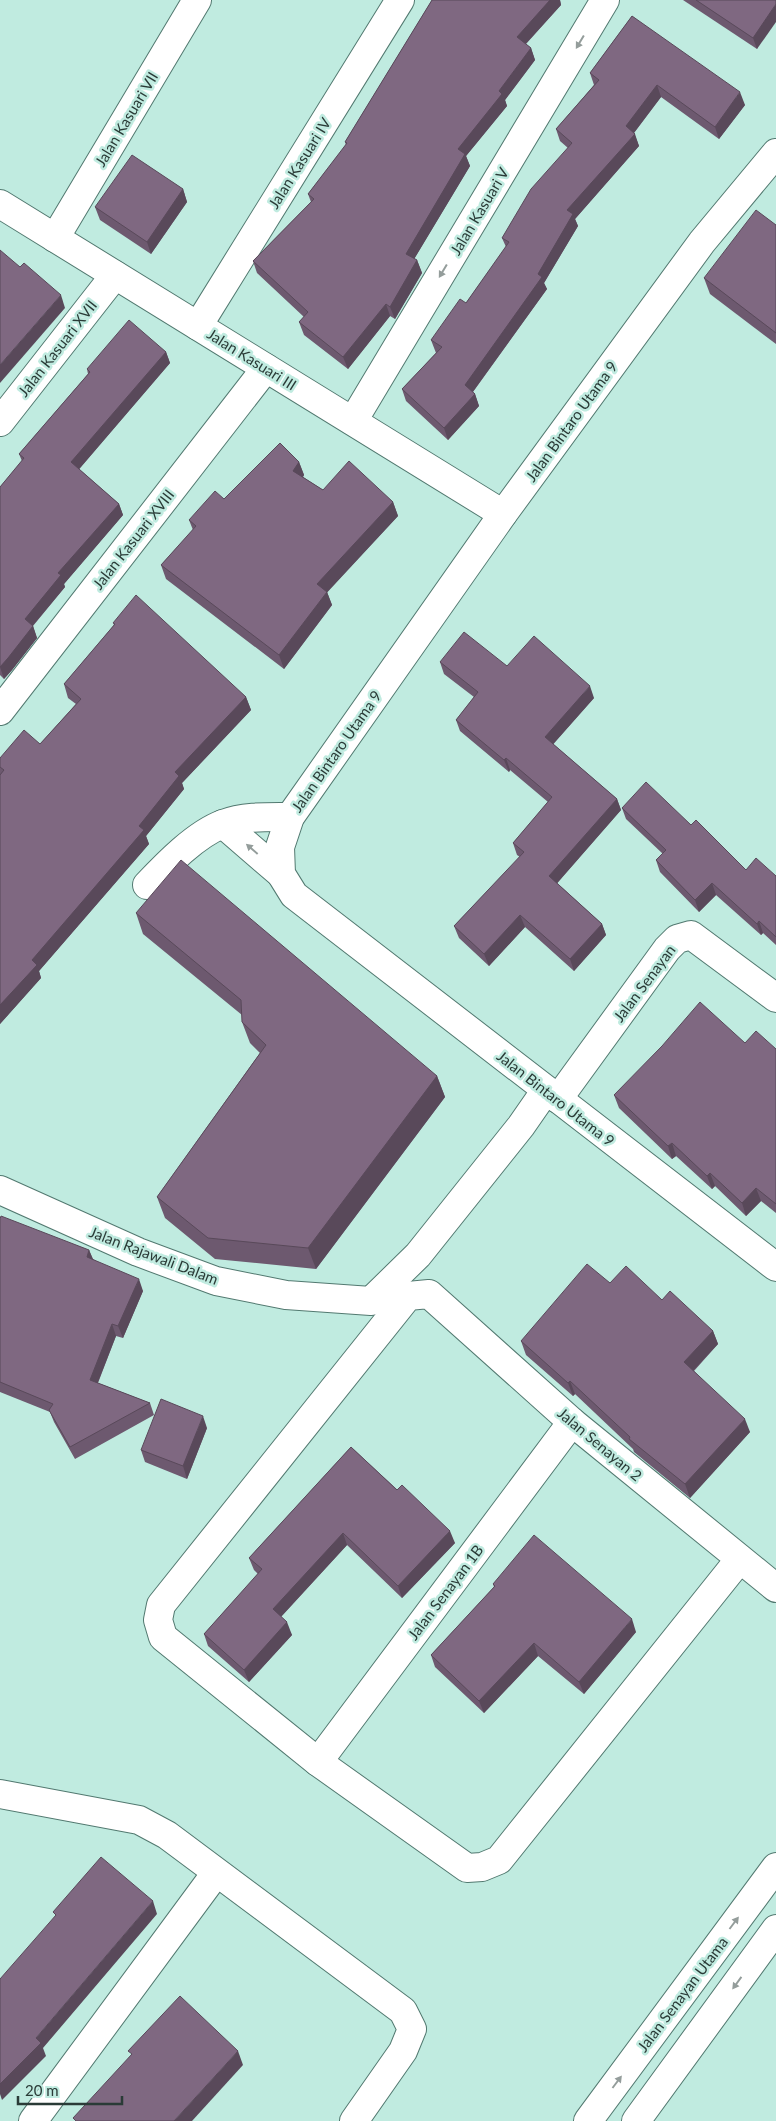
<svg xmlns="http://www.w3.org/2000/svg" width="776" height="2121" font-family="Lato,sans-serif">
	<rect width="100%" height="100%" fill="#c0ebe0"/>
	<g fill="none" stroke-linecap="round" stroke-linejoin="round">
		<defs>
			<g id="street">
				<polyline points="0,204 503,514"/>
				<polyline points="55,238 197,0"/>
				<polyline points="198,326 400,0"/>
				<polyline points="353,421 605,0"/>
				<polyline points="0,422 115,275"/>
				<polyline points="0,711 266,368"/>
				<polyline points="223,824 281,874"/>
				<path d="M147,885C167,864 196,834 223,824C244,816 268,817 290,817"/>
				<polyline points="558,1099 667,949 677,939 691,935 776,998"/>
				<polyline points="0,1190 138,1252 216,1281 286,1295 371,1301 418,1255 521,1126 546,1090"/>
				<polyline points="739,1560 499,1860 482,1867 467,1868 318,1762 163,1637 158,1620 161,1605 408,1296 429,1294 572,1422 776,1588"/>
				<polyline points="318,1762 572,1422"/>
				<polyline points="0,1794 139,1820 167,1835 403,2011 412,2029 403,2051 354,2121"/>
				<polyline points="33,2121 216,1873"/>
			</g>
			<g id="secondary">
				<polyline points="776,153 702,242 503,514 290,817 280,847 281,874 294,895 776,1267"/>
				<polyline points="588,2121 776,1867"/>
				<polyline points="636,2121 776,1929"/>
			</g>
		</defs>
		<!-- street casing -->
		<use href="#street" stroke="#527970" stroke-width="30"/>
		<!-- secondary casing -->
		<use href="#secondary" stroke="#527970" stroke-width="30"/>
		<!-- street -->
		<use href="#street" stroke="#fff" stroke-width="28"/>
		<!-- secondary -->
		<use href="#secondary" stroke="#fff" stroke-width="28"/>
	</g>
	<!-- wall -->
	<g fill="#6d596f">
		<polygon points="432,0 560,0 561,5 526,44 531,48 535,60 505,100 507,106 466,156 470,166 414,259 417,260 422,273 395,319 390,316 348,369 304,335 299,322 304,317 257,273 253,261 311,202 308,194 346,145 345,142"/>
		<polygon points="683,0 776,0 757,49"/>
		<polygon points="632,16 745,105 719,139 661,97 634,133 639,146 575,219 578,226 544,283 547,289 473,392 475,394 479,406 448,440 406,401 402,389 436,353 431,340 466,303 506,247 502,238 568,148 560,141 556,129 594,85 590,73"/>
		<polygon points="183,189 187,202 151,254 100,220 95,207"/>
		<polygon points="776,225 776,344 710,294 704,278"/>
		<polygon points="166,352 170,363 79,469 119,504 123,515 64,584 65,587 33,626 37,638 12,670 4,679 0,675 0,487 22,461 19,454 88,374 87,369"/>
		<polygon points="299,462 304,475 303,477 323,490 393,502 398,516 327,592 332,605 284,669 166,579 161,565 193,530 189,520 224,499"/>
		<polygon points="113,623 246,697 251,710 182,783 184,789 146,836 149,844 39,971 41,978 0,1024 0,758 40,744 76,704 68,698 64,684 114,625"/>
		<polygon points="440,662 507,666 594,698 553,744 617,799 621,810 557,883 602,924 606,935 574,971 525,927 489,966 459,938 454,926 520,857 517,855 513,843 548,802 510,770 509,772 460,731 456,720 474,697 444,674"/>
		<polygon points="622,808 691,825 746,870 776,876 776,945 763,933 761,935 716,895 699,912 660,872 656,860 663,854 626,819"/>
		<polygon points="136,913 437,1076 445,1097 316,1269 215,1259 165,1218 157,1197 260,1053 250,1043 242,1022 242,1015 143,934"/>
		<polygon points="745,1043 776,1049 776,1213 761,1201 746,1216 715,1186 712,1189 676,1156 672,1159 619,1108 614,1095"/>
		<polygon points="0,1219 89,1250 93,1259 143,1291 123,1338 116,1336 98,1383 150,1403 154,1415 75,1459 54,1422 50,1412 0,1392"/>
		<polygon points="610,1283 662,1300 713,1331 718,1344 694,1371 750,1432 690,1498 634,1452 633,1449 575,1394 573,1396 526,1355 521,1341"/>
		<polygon points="207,1428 187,1479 145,1462 141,1450"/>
		<polygon points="351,1447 455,1543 402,1598 347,1545 281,1617 292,1635 249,1682 208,1646 204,1634 258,1574 254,1570 249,1558"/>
		<polygon points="493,1584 636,1632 584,1694 538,1656 484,1713 435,1667 431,1655 494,1587"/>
	</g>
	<!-- shaded-wall -->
	<g fill="#59495a">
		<polygon points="550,0 560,0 561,5 521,49 517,37"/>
		<polygon points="776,4 776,22 757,49 753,38"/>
		<polygon points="531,48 535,60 505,100 507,106 466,156 470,166 410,266 406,254 458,149 499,91"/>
		<polygon points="657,85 661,97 630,138 626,126"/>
		<polygon points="740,92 745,105 719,139 715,127"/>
		<polygon points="635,134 639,146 575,219 578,226 544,283 547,289 469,397 465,385 538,274 567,210"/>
		<polygon points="183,189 187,202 151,254 147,242"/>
		<polygon points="417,260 422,273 395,319 390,307"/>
		<polygon points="61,295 65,308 0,383 0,365"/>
		<polygon points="386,304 390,316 348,369 343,357"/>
		<polygon points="166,352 170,363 75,474 71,462"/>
		<polygon points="475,394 479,406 448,440 444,428"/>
		<polygon points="299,462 304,475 298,485 293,471"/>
		<polygon points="393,502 398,516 322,598 317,584"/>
		<polygon points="119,504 123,515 64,584 65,587 29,630 25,619 58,573"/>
		<polygon points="327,592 332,605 284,669 279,655"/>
		<polygon points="33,626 37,638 12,670 4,679 0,667"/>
		<polygon points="590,686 594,698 549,749 545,737"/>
		<polygon points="246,697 251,710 182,783 184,789 146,836 149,844 39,971 41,978 0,1024 0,1005 32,960 139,826 175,772"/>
		<polygon points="506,758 510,770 509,772 504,760"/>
		<polygon points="617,799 621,810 553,888 549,876"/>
		<polygon points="712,883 716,895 699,912 695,900"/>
		<polygon points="520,915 525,927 489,966 484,954"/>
		<polygon points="759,921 763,933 761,935 757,924"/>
		<polygon points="602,924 606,935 574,971 570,959"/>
		<polygon points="437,1076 445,1097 316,1269 308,1248"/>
		<polygon points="672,1143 676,1156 672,1159 668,1146"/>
		<polygon points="710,1173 715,1186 712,1189 707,1176"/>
		<polygon points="756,1188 761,1201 746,1216 742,1203"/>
		<polygon points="89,1250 94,1262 87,1257"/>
		<polygon points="139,1279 143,1291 123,1338 118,1326"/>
		<polygon points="112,1324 116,1336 94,1392 90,1380"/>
		<polygon points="713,1331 718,1344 689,1375 684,1362"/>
		<polygon points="570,1381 575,1394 573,1396 568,1383"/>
		<polygon points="203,1416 207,1428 187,1479 183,1466"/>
		<polygon points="745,1419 750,1432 690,1498 685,1484"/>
		<polygon points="450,1531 455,1543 402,1598 398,1586"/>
		<polygon points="343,1533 347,1545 277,1621 273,1609"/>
		<polygon points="632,1619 636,1632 584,1694 579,1682"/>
		<polygon points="287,1622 292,1635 249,1682 244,1670"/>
		<polygon points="534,1643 538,1656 484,1713 479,1701"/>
		<polygon points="153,1901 157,1914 43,2048 46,2056 2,2100 0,2094 0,2084 36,2038"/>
		<polygon points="238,2051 243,2065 192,2121 174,2121"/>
	</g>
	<!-- building -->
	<g fill="#7f6881" stroke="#59495a">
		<polygon points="432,0 550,0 517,37 531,48 499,91 502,94 458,149 465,154 406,254 417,260 390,307 386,304 343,357 299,322 308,312 253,261 314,199 308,194 347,143 345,142"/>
		<polygon points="696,0 776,0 776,4 753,38"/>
		<polygon points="632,16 740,92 715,127 657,85 626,126 635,134 567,210 573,214 538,274 542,277 465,385 475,394 444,428 402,389 442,347 431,340 460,299 466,303 509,242 502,238 531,189 572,143 556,129 599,80 590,73"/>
		<polygon points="132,155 183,189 147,242 95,207"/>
		<polygon points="756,210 776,225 776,333 704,278"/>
		<polygon points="0,250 20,267 24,263 61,295 0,365"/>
		<polygon points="129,320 166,352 71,462 119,504 58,573 61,575 25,619 33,626 8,658 0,667 0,487 24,458 19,454 90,372 87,369"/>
		<polygon points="280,443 299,462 293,471 323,490 349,461 393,502 317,584 327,592 279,655 161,565 196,526 189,520 215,491 224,499"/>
		<polygon points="136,595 246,697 175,772 179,776 139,826 144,830 32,960 37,965 0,1005 0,775 4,770 0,767 0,758 24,730 40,744 81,699 64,684 115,624 113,623"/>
		<polygon points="464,632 507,666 534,636 590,686 545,737 617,799 549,876 602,924 570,959 520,915 484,954 454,926 524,852 513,843 552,797 506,758 504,760 456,720 478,692 440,662"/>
		<polygon points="646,782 691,825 696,820 746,870 756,858 776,876 776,937 759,921 757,924 712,883 695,900 656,860 666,850 622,808"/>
		<polygon points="181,860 437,1076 308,1248 208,1238 157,1197 266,1045 242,1022 241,1000 136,913"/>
		<polygon points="700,1002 745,1043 756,1031 776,1049 776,1204 756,1188 742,1203 710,1173 707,1176 672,1143 668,1146 614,1095 662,1046"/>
		<polygon points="1,1216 89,1250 87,1257 139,1279 118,1326 112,1324 90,1380 150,1403 70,1447 49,1410 53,1404 0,1382 0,1219"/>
		<polygon points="587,1264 610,1283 626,1266 662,1300 670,1291 713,1331 684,1362 745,1419 685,1484 629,1439 630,1437 570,1381 568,1383 521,1341"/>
		<polygon points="161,1399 203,1416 183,1466 141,1450"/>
		<polygon points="351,1447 397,1490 402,1485 450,1531 398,1586 343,1533 273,1609 287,1622 244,1670 204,1634 262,1569 249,1558"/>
		<polygon points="534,1535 632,1619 579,1682 534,1643 479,1701 431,1655 495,1586 493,1584"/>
		<polygon points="101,1857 153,1901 36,2038 41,2043 0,2084 0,1979 56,1915 53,1912"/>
		<polygon points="180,1996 238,2051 174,2121 76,2121 73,2118 132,2054 128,2051"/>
	</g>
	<!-- one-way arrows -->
	<defs><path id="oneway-solid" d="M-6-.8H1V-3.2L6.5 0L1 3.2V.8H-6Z" transform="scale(1.25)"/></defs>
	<g fill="#949d9b">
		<use href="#oneway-solid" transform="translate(580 42) rotate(121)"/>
		<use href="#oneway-solid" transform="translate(443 271) rotate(121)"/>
		<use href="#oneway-solid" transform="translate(252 849) rotate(-139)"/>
		<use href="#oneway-solid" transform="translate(734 1923) rotate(-53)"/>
		<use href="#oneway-solid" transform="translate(737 1983) rotate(126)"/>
		<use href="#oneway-solid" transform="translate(617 2082) rotate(-53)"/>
	</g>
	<g text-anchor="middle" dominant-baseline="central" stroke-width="5" stroke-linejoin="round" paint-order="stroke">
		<!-- street labels -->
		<g font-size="15" fill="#2a3b37" stroke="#c0ebe0">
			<text transform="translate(126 119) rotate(-59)">Jalan Kasuari VII</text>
			<text transform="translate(299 163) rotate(-58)">Jalan Kasuari IV</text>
			<text transform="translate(479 211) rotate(-59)">Jalan Kasuari V</text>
			<text transform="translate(57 348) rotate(-52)">Jalan Kasuari XVII</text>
			<text transform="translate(252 359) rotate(32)">Jalan Kasuari III</text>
			<text transform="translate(571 421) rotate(-54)">Jalan Bintaro Utama 9</text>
			<text transform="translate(133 539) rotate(-52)">Jalan Kasuari XVIII</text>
			<text transform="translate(336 751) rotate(-55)">Jalan Bintaro Utama 9</text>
			<text transform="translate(644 983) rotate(-53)">Jalan Senayan</text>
			<text transform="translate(556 1098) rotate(38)">Jalan Bintaro Utama 9</text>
			<text transform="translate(154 1255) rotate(21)">Jalan Rajawali Dalam</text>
			<text transform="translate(600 1444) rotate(40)">Jalan Senayan 2</text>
			<text transform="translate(445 1592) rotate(-53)">Jalan Senayan 1B</text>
			<text transform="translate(682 1994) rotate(-53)">Jalan Senayan Utama</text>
		</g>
	</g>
	<!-- scale -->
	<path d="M18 2096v8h104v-8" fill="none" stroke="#2a3b37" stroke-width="2.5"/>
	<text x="25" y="2096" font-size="15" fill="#2a3b37" stroke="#c0ebe0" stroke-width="4" paint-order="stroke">20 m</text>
</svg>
